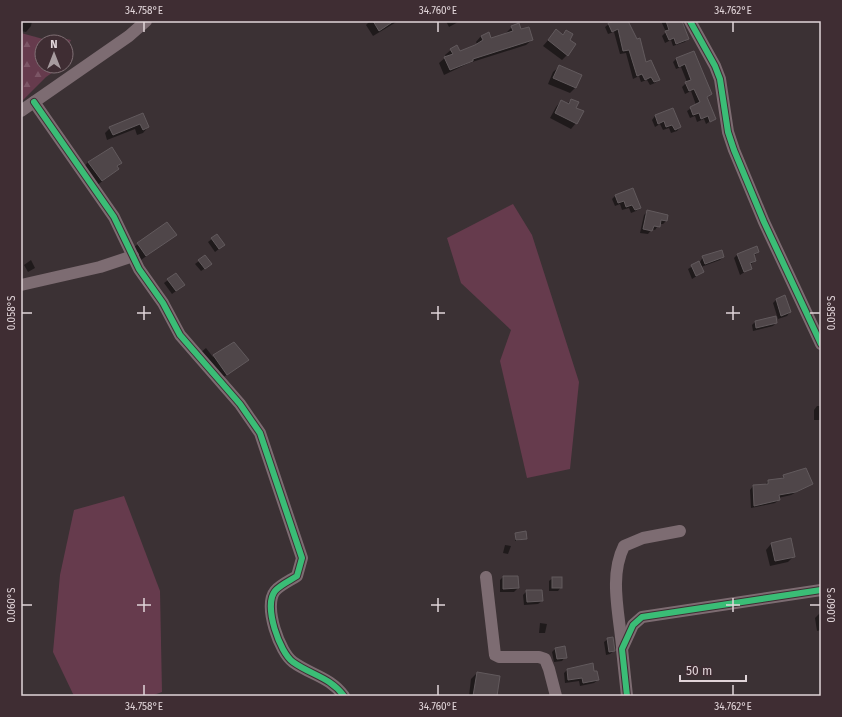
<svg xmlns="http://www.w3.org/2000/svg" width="842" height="717" font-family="'Fira Sans',sans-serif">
	<defs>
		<pattern id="forest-firs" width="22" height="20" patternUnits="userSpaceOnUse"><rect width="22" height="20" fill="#663b4d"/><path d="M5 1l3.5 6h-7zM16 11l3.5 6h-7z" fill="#7c5666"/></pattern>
	</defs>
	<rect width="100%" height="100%" fill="#3b3134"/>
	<!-- grass -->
	<g fill="#663b4d">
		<polygon points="513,204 532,235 579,382 570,469 527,478 500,361 511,330 461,283 447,238"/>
		<polygon points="124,496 160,591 162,692 151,696 74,696 53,652 60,575 74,510"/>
	</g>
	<!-- forest -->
	<polygon fill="url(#forest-firs)" points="21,33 43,39 57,37 71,40 66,49 66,42 42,42 42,66 60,66 59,68 46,77 21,102"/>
	<!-- shadow -->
	<g fill="#0007">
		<polygon points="21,21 32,21 31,26 26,32 21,31"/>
		<polygon points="370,21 398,21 373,36 366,25"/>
		<polygon points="446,21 460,21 449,27"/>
		<polygon points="607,21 627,21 646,63 659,79 655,83 650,85 647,80 641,82 639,76 633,79 626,53 620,54 614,32 608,34 605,27 609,24"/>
		<polygon points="661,21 681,21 688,38 685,42 673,46 671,40 665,43 662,36 666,32"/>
		<polygon points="512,27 532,40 526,45 469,63 444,75 439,63 446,57 445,55 451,50 460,52 477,44 476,42 481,36 490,39 507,34 506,33"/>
		<polygon points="556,31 562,35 566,31 569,40 567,55 562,60 543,46"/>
		<polygon points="693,52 711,94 707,98 715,118 706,124 704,119 697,122 695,116 690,118 687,111 696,105 691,91 685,94 682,87 687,82 681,67 676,69 673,62 676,59"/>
		<polygon points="559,67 581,76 575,88 570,93 548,84 553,72"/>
		<polygon points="571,100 575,108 576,123 571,129 550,118 556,107 561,101 567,104"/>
		<polygon points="672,109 680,127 677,131 671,133 669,128 663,130 660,124 655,127 652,120 655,116"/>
		<polygon points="143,114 148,127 143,133 137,135 135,129 107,140 105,133 110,128"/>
		<polygon points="112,148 121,163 112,174 96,186 83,168 88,162"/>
		<polygon points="632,189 640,207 636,211 631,213 629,208 622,210 620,204 615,206 612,199 615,196"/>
		<polygon points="648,211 666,221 663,224 659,224 655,230 652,229 648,234 640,233 644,215"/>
		<polygon points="175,235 141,260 133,248 138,244"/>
		<polygon points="217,235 224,245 215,252 208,242"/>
		<polygon points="758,252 754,256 755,261 750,265 751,268 740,275 734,258 738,254"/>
		<polygon points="703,257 723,257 720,260 701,267 703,272 692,279 688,269 700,262"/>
		<polygon points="31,260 35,268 28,272 24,265"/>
		<polygon points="199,261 207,267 201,271 195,264"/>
		<polygon points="168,280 180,288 172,294 164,283"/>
		<polygon points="785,297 790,312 787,316 778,319 773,303 776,300"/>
		<polygon points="755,322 776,323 773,326 753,331 752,325"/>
		<polygon points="206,348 213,357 214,356 247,360 221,379 200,353"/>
		<polygon points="817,406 821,406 821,420 814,420 814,410"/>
		<polygon points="784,476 812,484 791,495 778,498 779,500 775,503 751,508 750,490 753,486 765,485 768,481 781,479"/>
		<polygon points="516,534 526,539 515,541"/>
		<polygon points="771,544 794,556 788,562 770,566 766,550"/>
		<polygon points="505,545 511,546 508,554 503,553"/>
		<polygon points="503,577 518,588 514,592 500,592 500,580"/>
		<polygon points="553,578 561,587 558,591 549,591 549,581"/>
		<polygon points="527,591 542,601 538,604 524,605 523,595"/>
		<polygon points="821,612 821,630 817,631 815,618"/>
		<polygon points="540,623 547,624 545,633 539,633"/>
		<polygon points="608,639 614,651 610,654 606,655 604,642"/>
		<polygon points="556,648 565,657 562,661 554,662 552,652"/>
		<polygon points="567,670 593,672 598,680 594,683 580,686 579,681 565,683 564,673"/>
		<polygon points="477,673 496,696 469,696 471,679"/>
	</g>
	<!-- building -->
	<g fill="#4f4649" stroke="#625a5d">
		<polygon points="373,21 394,21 379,31"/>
		<polygon points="614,21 628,21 637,39 640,38 646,62 651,60 660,80 654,82 651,77 645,80 642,74 637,76 629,50 623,51 618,29 612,32 608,23"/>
		<polygon points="666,21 682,21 689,39 676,44 674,38 669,40 665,31 669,30"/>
		<polygon points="519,23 521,29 529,27 533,40 473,59 473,61 450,70 444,57 453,54 450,49 457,45 460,51 475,45 483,40 481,36 489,32 491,38 513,31 511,26"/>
		<polygon points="556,29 563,35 566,30 573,34 570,40 576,44 568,56 548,40"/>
		<polygon points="694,51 712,94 707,97 716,119 710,122 708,116 701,119 699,113 693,115 690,107 700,102 694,89 689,91 685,82 691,80 685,64 679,67 676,58"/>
		<polygon points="559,65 582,75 576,88 553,78"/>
		<polygon points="571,99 579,102 576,108 584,111 577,124 555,113 561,100 569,104"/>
		<polygon points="673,108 681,127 675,130 672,125 666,127 664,121 658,124 655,115"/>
		<polygon points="143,113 149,127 143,130 140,124 113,135 109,127"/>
		<polygon points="112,147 122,163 117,166 119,169 102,181 88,162"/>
		<polygon points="633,188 641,208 635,210 632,205 626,207 624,201 618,203 615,195"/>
		<polygon points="647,210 668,215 667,221 661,220 660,227 654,226 652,231 643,229"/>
		<polygon points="167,222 177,235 146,256 137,243"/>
		<polygon points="217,234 225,245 219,249 211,238"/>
		<polygon points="757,246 759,252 754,254 756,261 750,263 752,269 744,272 737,254"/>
		<polygon points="722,250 724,257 705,264 702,256"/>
		<polygon points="205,255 212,264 205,269 198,260"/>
		<polygon points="699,261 704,272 696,276 691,265"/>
		<polygon points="176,273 185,285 176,291 167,279"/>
		<polygon points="785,295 791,312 781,316 776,299"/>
		<polygon points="776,316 777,323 756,328 755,321"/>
		<polygon points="234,342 249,360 227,375 213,355"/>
		<polygon points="806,468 813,484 796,492 779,495 780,500 754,506 753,485 768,484 768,480 784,478 783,475"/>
		<polygon points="526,531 527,539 516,540 515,533"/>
		<polygon points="791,538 795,557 775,561 771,543"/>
		<polygon points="503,576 518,576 519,588 503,589"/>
		<rect x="552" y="577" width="10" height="11"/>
		<polygon points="526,590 542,590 543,601 527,602"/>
		<polygon points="613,637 615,651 609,652 607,638"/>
		<polygon points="565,646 567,658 557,659 555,648"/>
		<polygon points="593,663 594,671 597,671 599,680 583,683 582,678 568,680 567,669"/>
		<polygon points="477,672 500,676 497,696 473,696"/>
	</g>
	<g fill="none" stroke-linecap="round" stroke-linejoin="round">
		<!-- minor -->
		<g stroke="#7d6c72" stroke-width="12">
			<polyline points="690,21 715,66 720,79 728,132 734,150 764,222 821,344"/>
			<path d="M34,102L114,217L139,269L163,303L180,335L240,404L260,433L302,558L297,576C291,580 280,585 275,591C263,606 280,653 293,662C311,675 330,677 344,696"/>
			<polyline points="21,111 129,36 146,21"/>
			<polyline points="21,285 100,267 133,256"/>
			<polyline points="486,577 495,655 499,657 539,657 545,659 549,669 556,696"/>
			<path d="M622,646C619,613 609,576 624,546L643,538L680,531"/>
			<polyline points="627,696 622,649 633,625 642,617 821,590"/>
		</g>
		<defs>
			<g id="cycleway">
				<polyline points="690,21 715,66 720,79 728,132 734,150 764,222 821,344"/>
				<path d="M34,102L114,217L139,269L163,303L180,335L240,404L260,433L302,558L297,576C291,580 280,585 275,591C263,606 280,653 293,662C311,675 330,677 344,696"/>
				<polyline points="627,696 622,649 633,625 642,617 821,590"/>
			</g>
		</defs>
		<!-- cycleway casing -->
		<use href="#cycleway" stroke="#3f2d33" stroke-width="8"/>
		<!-- cycleway -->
		<use href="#cycleway" stroke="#3abd76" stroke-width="6"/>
	</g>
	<!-- ticks -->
	<path fill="none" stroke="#e1d5d9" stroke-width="1.5" d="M144,22V32M438,22V32M733,22V32M144,306V320M438,306V320M733,306V320M22,313H32M137,313H151M431,313H445M726,313H740M810,313H820M144,598V612M438,598V612M733,598V612M22,605H32M137,605H151M431,605H445M726,605H740M810,605H820M144,685V695M438,685V695M733,685V695"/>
	<!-- border -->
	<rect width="842" height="717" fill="none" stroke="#3f2d33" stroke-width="44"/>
	<!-- north arrow -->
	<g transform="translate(54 54)"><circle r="19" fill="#3f2d33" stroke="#807075"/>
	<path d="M0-3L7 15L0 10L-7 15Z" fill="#a79c9f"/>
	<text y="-6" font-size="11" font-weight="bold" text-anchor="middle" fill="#e1d5d9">N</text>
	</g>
	<!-- scale -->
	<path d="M680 675v6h66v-6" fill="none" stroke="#e1d5d9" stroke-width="2"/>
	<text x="686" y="675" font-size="12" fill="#e1d5d9" stroke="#3f2d33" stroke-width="3" paint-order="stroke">50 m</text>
	<rect x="22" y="22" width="798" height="673" fill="none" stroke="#e1d5d9" stroke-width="1.5"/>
	<g font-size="10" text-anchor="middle" fill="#e1d5d9">
		<text x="144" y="14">34.758°E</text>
		<text x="438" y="14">34.760°E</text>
		<text x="733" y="14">34.762°E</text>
		<text transform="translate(11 313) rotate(-90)" y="4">0.058°S</text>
		<text transform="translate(831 313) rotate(-90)" y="4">0.058°S</text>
		<text transform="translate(11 605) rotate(-90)" y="4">0.060°S</text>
		<text transform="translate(831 605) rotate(-90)" y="4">0.060°S</text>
		<text x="144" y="710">34.758°E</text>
		<text x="438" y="710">34.760°E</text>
		<text x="733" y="710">34.762°E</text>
	</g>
</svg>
